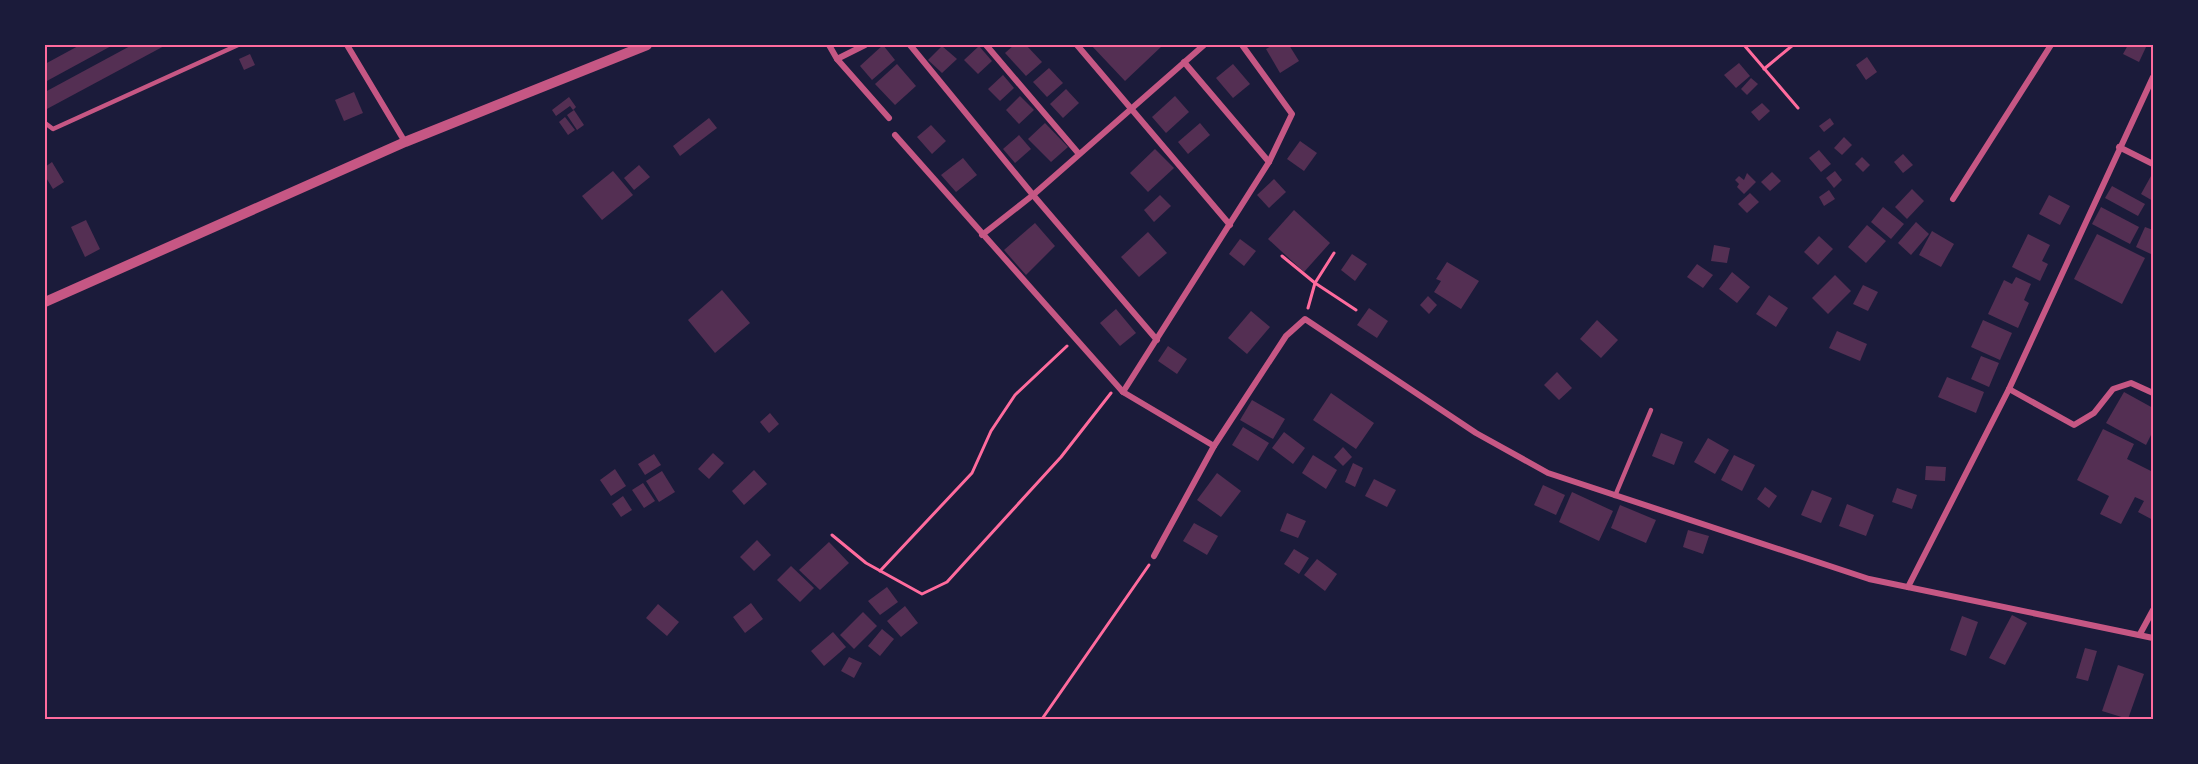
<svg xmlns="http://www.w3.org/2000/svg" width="2198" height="764" font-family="Commissioner,sans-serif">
	<rect width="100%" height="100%" fill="#1b1b3a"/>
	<!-- building -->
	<g fill="#542f53">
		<polygon points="80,45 113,45 45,82 45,64"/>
		<polygon points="132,45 166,45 45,110 45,92"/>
		<polygon points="883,45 895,60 872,80 860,66"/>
		<polygon points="1014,45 1026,45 1042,62 1026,76 1005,53"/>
		<polygon points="1091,45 1163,45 1125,81"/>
		<polygon points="1273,45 1289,45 1299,61 1280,73 1266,49"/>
		<polygon points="2128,45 2147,45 2139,62 2123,54"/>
		<polygon points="942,46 957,59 942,73 928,60"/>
		<polygon points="979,46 992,61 978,74 964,60"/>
		<polygon points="250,54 255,65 244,70 239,59"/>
		<polygon points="1867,57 1877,72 1866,80 1856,65"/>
		<polygon points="1739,63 1750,76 1736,88 1724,75"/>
		<polygon points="897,64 916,86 895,105 875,84"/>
		<polygon points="1233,64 1250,84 1233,98 1216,78"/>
		<polygon points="1049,68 1063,83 1047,97 1033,82"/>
		<polygon points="1003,75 1014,88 1000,101 988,89"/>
		<polygon points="1751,78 1758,84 1747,95 1741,89"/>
		<polygon points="1066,89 1079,103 1063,118 1050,104"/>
		<polygon points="354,92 363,113 344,121 335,100"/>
		<polygon points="1020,96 1034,110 1019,124 1006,110"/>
		<polygon points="1175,96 1189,112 1166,133 1152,117"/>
		<polygon points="569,97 576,107 573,110 570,106 556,116 552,110"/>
		<polygon points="1762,103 1770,111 1759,121 1751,112"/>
		<polygon points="574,110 584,125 577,130 567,115"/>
		<polygon points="565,117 575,130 568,135 559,122"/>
		<polygon points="709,118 717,128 680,156 673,146"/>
		<polygon points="1830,118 1834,124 1824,132 1819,126"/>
		<polygon points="1045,123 1068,147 1051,162 1028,139"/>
		<polygon points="1200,123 1210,135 1188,154 1178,142"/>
		<polygon points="931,125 946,141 932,154 917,137"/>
		<polygon points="1019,135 1031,149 1015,163 1003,149"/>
		<polygon points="1844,137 1852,145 1842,155 1834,148"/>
		<polygon points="1300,141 1317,153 1304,171 1287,159"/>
		<polygon points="1155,149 1174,168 1148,192 1130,173"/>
		<polygon points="1819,150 1831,164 1821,172 1809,158"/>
		<polygon points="1903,154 1913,165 1903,173 1894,162"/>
		<polygon points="1862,157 1870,165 1863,172 1855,164"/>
		<polygon points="963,158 977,175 956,192 941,175"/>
		<polygon points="52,162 64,182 53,189 45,176 45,167"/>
		<polygon points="639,165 650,177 634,190 624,178"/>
		<polygon points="613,171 633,195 602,220 582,196"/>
		<polygon points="1835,171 1842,180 1834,188 1826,178"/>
		<polygon points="1772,172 1781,181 1770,191 1761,182"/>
		<polygon points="1747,173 1756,182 1744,194 1737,187 1739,184 1735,180 1739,176 1744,180"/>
		<polygon points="2151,176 2153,177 2153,201 2141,194"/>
		<polygon points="1274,179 1286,192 1269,208 1257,195"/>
		<polygon points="2112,186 2145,204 2138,216 2105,198"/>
		<polygon points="1912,189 1924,201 1907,219 1895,207"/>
		<polygon points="1829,190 1835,199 1824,206 1819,197"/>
		<polygon points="1750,193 1759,202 1747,213 1738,204"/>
		<polygon points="1160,195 1171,206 1154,222 1144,210"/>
		<polygon points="2049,195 2070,206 2060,225 2039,214"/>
		<polygon points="1883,207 1904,224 1891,239 1871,222"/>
		<polygon points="2101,207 2139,227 2130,244 2092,224"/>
		<polygon points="1294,210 1330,243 1304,272 1268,239"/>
		<polygon points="86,220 100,249 85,257 71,227"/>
		<polygon points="1916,222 1929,234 1911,255 1898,243"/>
		<polygon points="1035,223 1055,246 1026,275 1004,250"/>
		<polygon points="1867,225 1886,241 1866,263 1848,247"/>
		<polygon points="2145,227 2153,230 2153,255 2136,247"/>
		<polygon points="1932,231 1954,244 1941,267 1919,255"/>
		<polygon points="1148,232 1167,253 1139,277 1121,257"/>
		<polygon points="2028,234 2050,245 2042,261 2048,264 2040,281 2012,267"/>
		<polygon points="2097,234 2145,258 2122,304 2074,279"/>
		<polygon points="1819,236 1833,249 1818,265 1804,252"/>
		<polygon points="1240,239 1256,251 1244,266 1229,254"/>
		<polygon points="1714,245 1730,248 1727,263 1711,261"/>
		<polygon points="1352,254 1367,264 1355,281 1341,270"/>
		<polygon points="1447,262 1479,281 1461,309 1434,292 1441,281 1436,279"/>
		<polygon points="1697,264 1713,275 1703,288 1687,277"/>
		<polygon points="1732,272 1750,287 1737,303 1719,289"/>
		<polygon points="1835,275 1851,291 1828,314 1812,298"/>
		<polygon points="2016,277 2031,284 2024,300 2029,303 2018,328 1988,314 2004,280 2012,284"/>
		<polygon points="1863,285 1878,292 1868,311 1853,304"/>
		<polygon points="722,290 750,323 715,353 688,320"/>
		<polygon points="1769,295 1788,308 1776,327 1756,314"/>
		<polygon points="1428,296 1437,305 1429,314 1420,305"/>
		<polygon points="1369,308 1388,321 1377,338 1357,325"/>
		<polygon points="1116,309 1136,333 1120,346 1100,323"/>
		<polygon points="1251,311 1270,327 1247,354 1228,338"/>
		<polygon points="1597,320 1618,340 1601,358 1580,339"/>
		<polygon points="1983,320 2012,333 2000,360 1971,347"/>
		<polygon points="1837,331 1867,344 1860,361 1829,348"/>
		<polygon points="1168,346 1187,359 1177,374 1158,361"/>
		<polygon points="1981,356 1999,363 1989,387 1971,379"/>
		<polygon points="1557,372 1572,388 1559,400 1544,385"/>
		<polygon points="1947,377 1984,392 1976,413 1938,397"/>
		<polygon points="2124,392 2153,408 2153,431 2146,445 2106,423"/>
		<polygon points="1331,393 1374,423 1356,449 1313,420"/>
		<polygon points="1252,400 1285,419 1273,439 1240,420"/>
		<polygon points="770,413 779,424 769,433 760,422"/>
		<polygon points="1243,427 1269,443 1258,461 1232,445"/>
		<polygon points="2103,429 2134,444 2127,459 2153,472 2153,520 2138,512 2144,501 2135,497 2121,524 2100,514 2109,496 2077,480"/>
		<polygon points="1284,432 1305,448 1293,464 1272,448"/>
		<polygon points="1661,433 1683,442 1674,465 1652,456"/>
		<polygon points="1708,438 1729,450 1715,474 1694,462"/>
		<polygon points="1343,447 1352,457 1343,466 1334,457"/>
		<polygon points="713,453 724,463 709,479 698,469"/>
		<polygon points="654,454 661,465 645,475 638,464"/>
		<polygon points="1313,455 1337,470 1326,489 1302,473"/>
		<polygon points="1734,455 1755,465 1742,491 1721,480"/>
		<polygon points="1353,463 1363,468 1355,487 1345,482"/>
		<polygon points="1926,466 1946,467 1945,481 1925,480"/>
		<polygon points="615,469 626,486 611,496 600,480"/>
		<polygon points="754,470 767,484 744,505 732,491"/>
		<polygon points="662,471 675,492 659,502 646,481"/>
		<polygon points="1217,473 1241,491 1221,517 1197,500"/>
		<polygon points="1374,479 1396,490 1387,507 1365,496"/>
		<polygon points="643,483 655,501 644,508 632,490"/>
		<polygon points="1543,485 1565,495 1556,515 1534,505"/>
		<polygon points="1765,487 1777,496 1769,508 1757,499"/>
		<polygon points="1897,488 1917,495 1912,509 1892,502"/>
		<polygon points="1812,490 1832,498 1821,523 1801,515"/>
		<polygon points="1572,492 1613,511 1599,541 1559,522"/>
		<polygon points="623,496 632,510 621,517 612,504"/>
		<polygon points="1847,504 1874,515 1866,536 1839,526"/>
		<polygon points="1620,505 1656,520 1646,543 1611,528"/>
		<polygon points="1287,513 1306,521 1298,538 1280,531"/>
		<polygon points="1194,523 1218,536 1207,555 1183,541"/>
		<polygon points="1688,530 1709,536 1703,554 1683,547"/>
		<polygon points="757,540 771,555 754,571 740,557"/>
		<polygon points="829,542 849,563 820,590 799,570"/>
		<polygon points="1294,549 1309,558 1299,574 1284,564"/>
		<polygon points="1317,559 1337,574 1325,591 1304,575"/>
		<polygon points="791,566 814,588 800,602 777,580"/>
		<polygon points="887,587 898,602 880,615 868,601"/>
		<polygon points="751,603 763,619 745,633 733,617"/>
		<polygon points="658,604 679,622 667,636 646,618"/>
		<polygon points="905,606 918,623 901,637 887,621"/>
		<polygon points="863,612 877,626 854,649 840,635"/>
		<polygon points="2012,615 2027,623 2005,665 1989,658"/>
		<polygon points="1962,616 1978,622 1966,656 1950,650"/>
		<polygon points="882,629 894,639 880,656 868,646"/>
		<polygon points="833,632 846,647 824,666 811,651"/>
		<polygon points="2085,648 2097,651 2088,681 2076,678"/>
		<polygon points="849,657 862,663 854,678 841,671"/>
		<polygon points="2118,665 2144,674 2128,719 2102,711"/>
	</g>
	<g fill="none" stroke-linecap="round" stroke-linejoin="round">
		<!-- path -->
		<g stroke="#ff6b9d" stroke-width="3">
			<polyline points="1744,45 1798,108"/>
			<polyline points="1764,69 1793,45"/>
			<polyline points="1282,256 1315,283 1356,310"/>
			<polyline points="1308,308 1315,283 1334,253"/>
			<polyline points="832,535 866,563 922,594 947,582 1061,457 1111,393"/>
			<polyline points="880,571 972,473 991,431 1015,395 1067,346"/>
			<polyline points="1042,719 1149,565"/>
		</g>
		<!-- service -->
		<g stroke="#c65784" stroke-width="4.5">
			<polyline points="45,123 53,129 238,45"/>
			<polyline points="1615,496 1651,410"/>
		</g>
		<!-- minor -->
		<g stroke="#c65784" stroke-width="6">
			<polyline points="347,45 405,142"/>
			<polyline points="829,45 837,59 889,118"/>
			<polyline points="910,45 1033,195 1157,340"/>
			<polyline points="986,45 1079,154"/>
			<polyline points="1077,45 1230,225"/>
			<polyline points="837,59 865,45"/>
			<polyline points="1184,62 1269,162"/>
			<polyline points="895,135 1123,392 1214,446"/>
			<polyline points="2119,147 2153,164"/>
			<polyline points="1953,199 2051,45"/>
			<polyline points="982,235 1033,195 1204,45"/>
			<polyline points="2009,389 2074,425 2094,413 2113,389 2131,383 2153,393"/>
			<polyline points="1123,392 1269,162 1292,114 1242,45"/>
			<polyline points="1154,556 1214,446 1286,336 1305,319 1476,433 1548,473 1869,579 2153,638"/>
			<polyline points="1908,587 2009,389 2153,77"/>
			<polyline points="2140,634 2153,610"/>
		</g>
		<!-- tertiary -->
		<polyline stroke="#c65784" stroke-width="10" points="45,302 405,142 647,45"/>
	</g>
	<!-- border -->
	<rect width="2198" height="764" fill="none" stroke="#1b1b3a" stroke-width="93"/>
	<rect x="46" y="46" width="2106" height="672" fill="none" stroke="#ff6b9d" stroke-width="2"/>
</svg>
